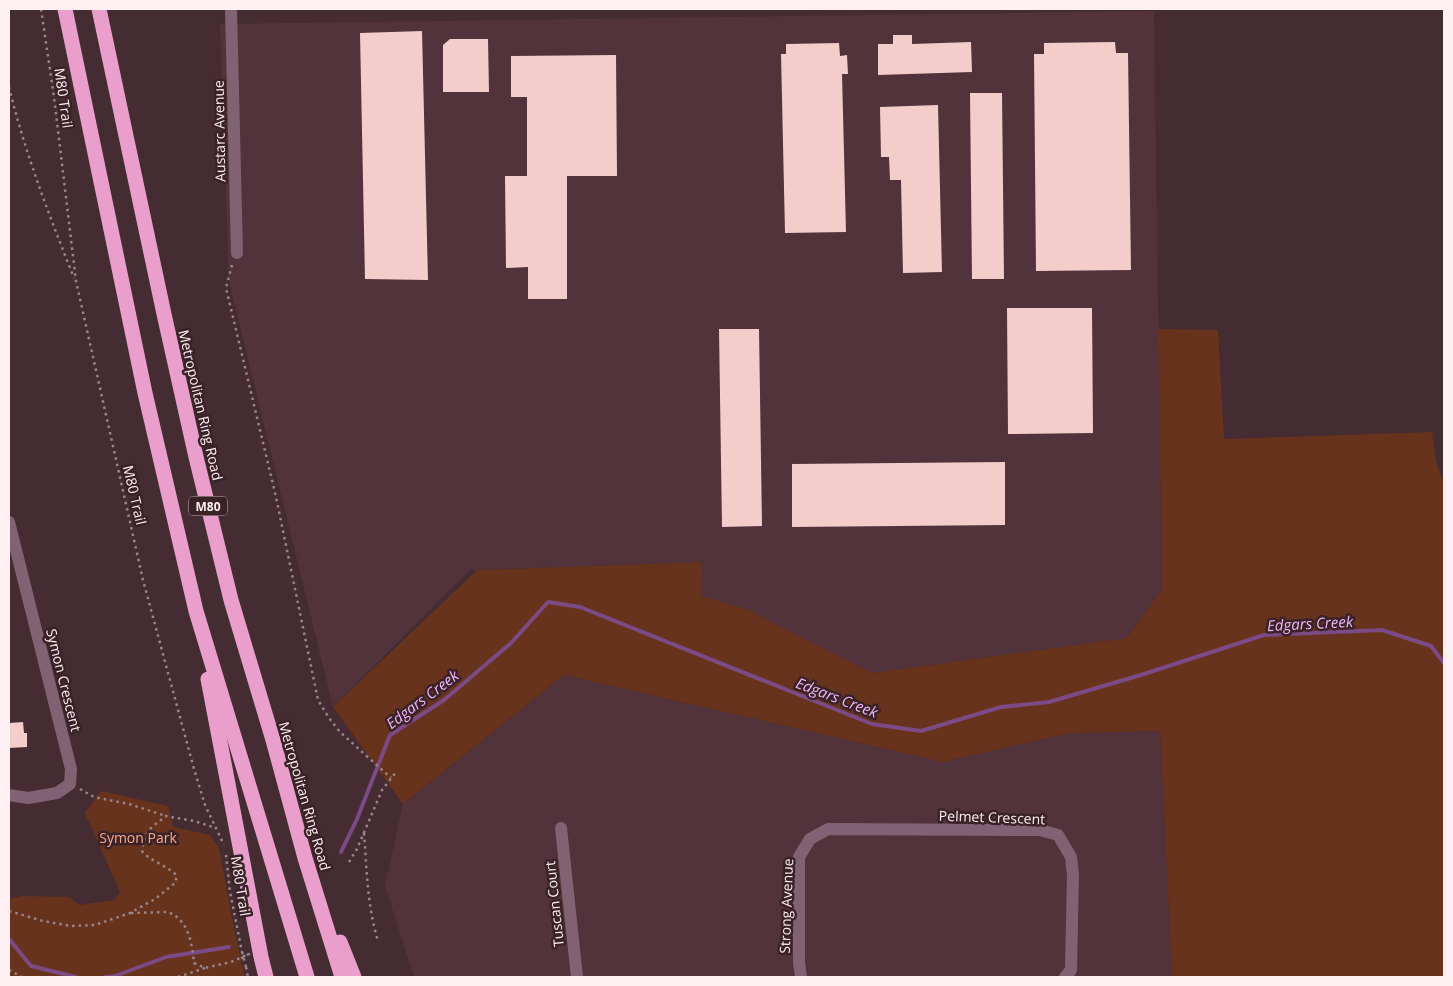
<svg xmlns="http://www.w3.org/2000/svg" width="1453" height="986" font-family="'Open Sans',sans-serif">
	<rect width="100%" height="100%" fill="#442c32"/>
	<!-- built -->
	<g fill="#52333b">
		<polygon points="1154,11 1162,589 1127,638 872,673 746,609 700,596 701,562 470,570 333,707 229,281 220,24"/>
		<polygon points="564,675 943,762 1070,733 1160,731 1172,977 414,977 385,886 403,804"/>
	</g>
	<!-- green -->
	<g fill="#67331c">
		<polygon points="1158,329 1218,330 1224,439 1432,432 1436,462 1444,483 1444,977 1172,977 1160,731 1070,733 943,762 564,675 403,804 333,707 477,570 702,562 701,596 746,609 872,673 1127,638 1162,589"/>
		<polygon points="101,791 168,806 173,827 210,835 219,848 233,924 245,977 9,977 9,899 22,896 69,897 80,905 114,900 120,892 85,813"/>
	</g>
	<g fill="none" stroke-linecap="round" stroke-linejoin="round">
		<!-- stream -->
		<g stroke="#7c4a84" stroke-width="4">
			<polyline points="341,852 357,819 390,735 444,700 511,643 548,602 580,607 872,724 921,731 1001,707 1049,702 1144,674 1264,635 1382,630 1431,646 1444,663"/>
			<polyline points="9,939 31,966 76,977"/>
			<polyline points="105,977 115,976 166,957 229,947"/>
		</g>
	</g>
	<!-- building -->
	<g fill="#f2cdca">
		<polygon points="422,31 428,280 365,279 360,33"/>
		<polygon points="893,35 912,35 912,44 971,42 972,72 878,75 878,44 893,44"/>
		<polygon points="450,39 488,39 489,92 443,92 443,45"/>
		<polygon points="1115,42 1116,53 1128,53 1131,270 1036,271 1034,54 1044,54 1044,43"/>
		<polygon points="839,43 840,56 847,55 848,74 842,74 846,232 785,233 781,54 786,54 786,44"/>
		<polygon points="616,55 617,176 567,176 567,299 528,299 528,267 506,268 505,176 527,176 527,97 511,97 511,56"/>
		<polygon points="970,93 1002,93 1004,279 972,279"/>
		<polygon points="938,105 942,272 903,273 901,180 890,180 889,157 881,157 880,107"/>
		<polygon points="1007,308 1092,308 1093,433 1008,434"/>
		<polygon points="719,329 759,329 762,526 722,527"/>
		<polygon points="1005,462 1005,525 792,527 792,464"/>
		<polygon points="23,722 24,733 27,733 27,747 9,748 9,723"/>
	</g>
	<g fill="none" stroke-linecap="round" stroke-linejoin="round">
		<!-- path -->
		<g stroke="#99858a" stroke-width="2.5" stroke-dasharray="2.5 4" stroke-linecap="butt">
			<polyline points="41,9 54,97 76,281 143,580 194,769 205,805 224,845"/>
			<path d="M9,87C25,153 49,215 74,278"/>
			<polyline points="232,265 226,288 276,497 318,700 329,718 340,732 391,778"/>
			<polyline points="80,789 94,797 129,804 166,816"/>
			<path d="M364,833C367,870 367,905 378,941"/>
			<polyline points="226,855 230,892 242,952"/>
			<polyline points="349,862 357,849 382,790 397,771"/>
			<path d="M9,911L43,921L71,926L95,925L130,913L155,899L175,883L177,876C167,865 151,862 142,851C145,829 150,829 166,816L194,821L216,828"/>
			<path d="M131,913L168,912C189,920 192,944 194,963L205,968L231,962L249,954L240,959"/>
			<polyline points="246,967 248,977"/>
			<polyline points="9,970 22,977"/>
			<polyline points="178,977 205,968"/>
		</g>
		<!-- minor -->
		<g stroke="#816274" stroke-width="12">
			<polyline points="231,9 237,253"/>
			<polyline points="9,522 71,769 70,784 57,793 28,798 9,795"/>
			<polyline points="561,828 577,977"/>
			<polyline points="801,977 799,963 799,857 810,839 828,829 1040,830 1058,835 1071,857 1073,875 1071,970 1065,977"/>
		</g>
		<!-- highway -->
		<g stroke="#ea9ecc" stroke-width="15">
			<polyline points="65,9 145,393 196,611 307,977"/>
			<polyline points="99,9 164,314 196,457 231,600 273,740 305,858 342,977"/>
			<polyline points="208,679 261,957 266,977"/>
			<polyline points="340,942 354,977"/>
		</g>
		<!-- path-bridge -->
		<polyline stroke="#99858a" stroke-width="2.5" stroke-dasharray="2.5 4" stroke-linecap="butt" points="242,952 246,967"/>
	</g>
	<g text-anchor="middle" dominant-baseline="central" stroke-width="5" stroke-linejoin="round" paint-order="stroke">
		<!-- shield labels -->
		<rect fill="#3a2228" stroke="#c3b2b6" stroke-width="1" x="189" y="496.5" width="38" height="19" rx="4"/>
		<g font-size="12" font-weight="bold" fill="#fef0f3">
			<text x="208" y="506">M80</text>
		</g>
		<!-- street labels -->
		<g font-size="14" fill="#fef0f3" stroke="#3a2228">
			<text transform="translate(64 98) rotate(82)">M80 Trail</text>
			<text transform="translate(219 131) rotate(-91)">Austarc Avenue</text>
			<text transform="translate(201 405) rotate(77)">Metropolitan Ring Road</text>
			<text transform="translate(135 495) rotate(77)">M80 Trail</text>
			<text transform="translate(64 680) rotate(76)">Symon Crescent</text>
			<text transform="translate(305 796) rotate(74)">Metropolitan Ring Road</text>
			<text transform="translate(992 817) rotate(2)">Pelmet Crescent</text>
			<text transform="translate(241 886) rotate(81)">M80 Trail</text>
			<text transform="translate(554 904) rotate(-96)">Tuscan Court</text>
			<text transform="translate(786 906) rotate(-88)">Strong Avenue</text>
		</g>
		<!-- park labels -->
		<g font-size="14" fill="#fca986" stroke="#3a2228">
			<text x="138" y="837">Symon Park</text>
		</g>
		<!-- water labels -->
		<g font-size="15" font-style="italic" fill="#f0b6f9" stroke="#3a2228">
			<text transform="translate(1310 623) rotate(-3)">Edgars Creek</text>
			<text transform="translate(837 697) rotate(21)">Edgars Creek</text>
			<text transform="translate(422 699) rotate(-37)">Edgars Creek</text>
		</g>
	</g>
	<!-- border -->
	<rect width="1453" height="986" fill="none" stroke="#fef0f3" stroke-width="20"/>
</svg>
